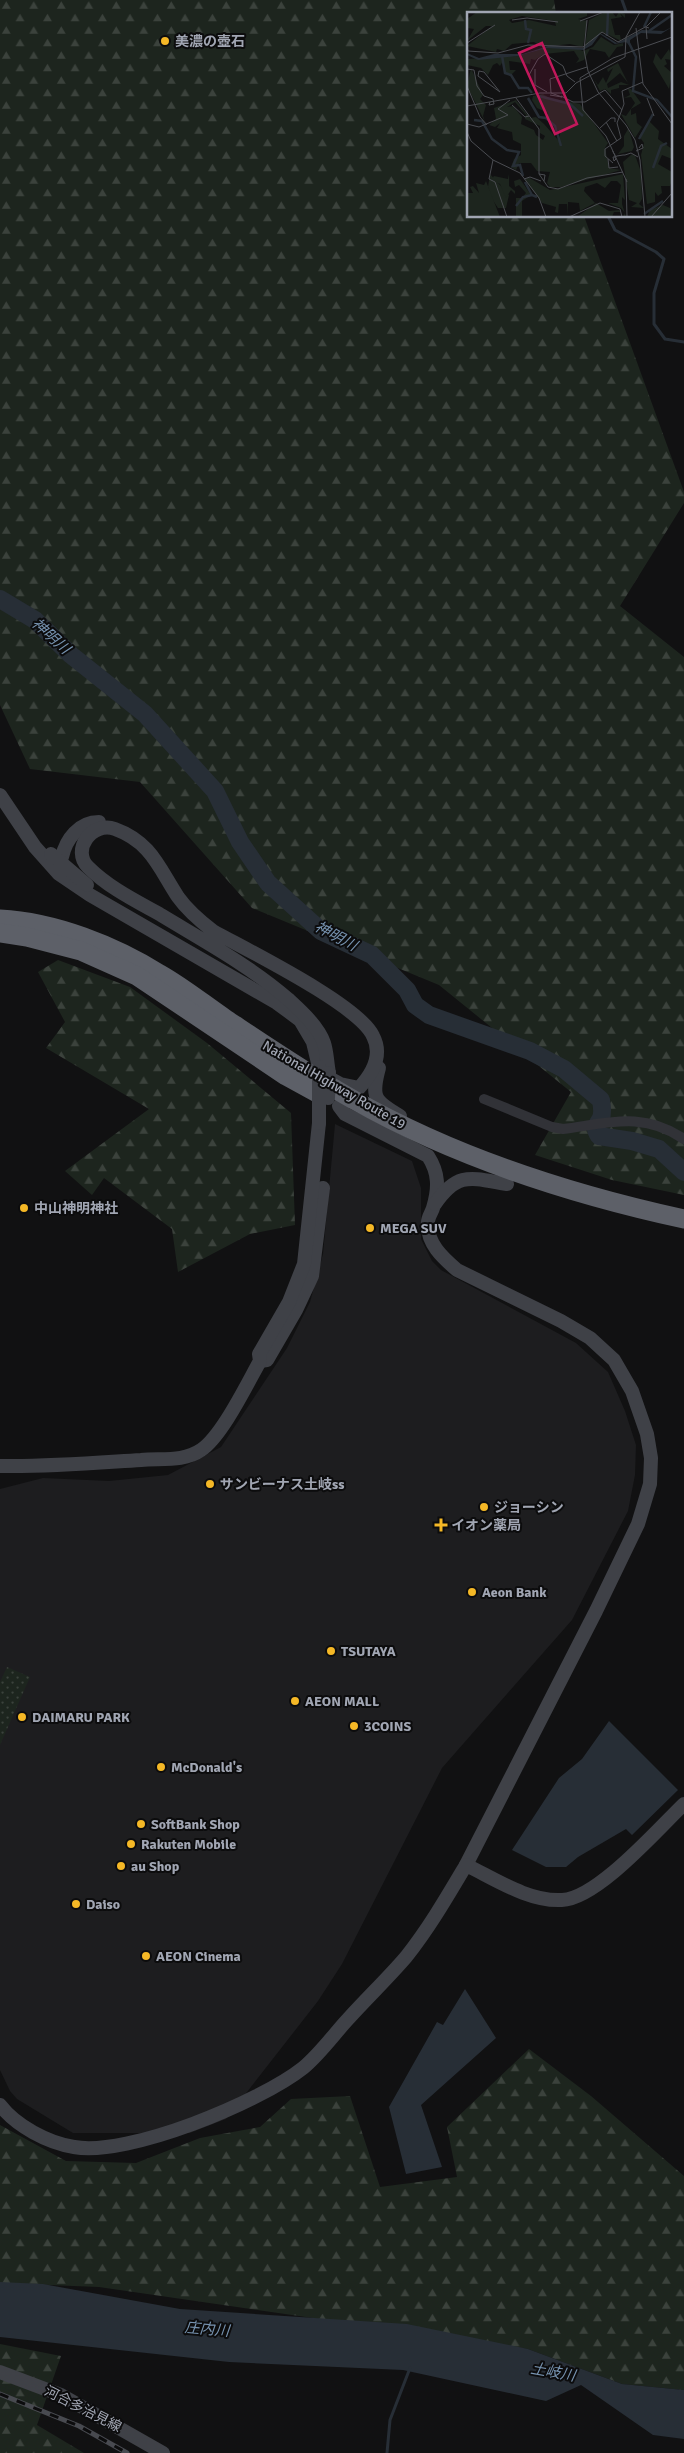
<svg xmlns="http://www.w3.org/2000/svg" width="684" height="2453" font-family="Signika,'Noto Sans JP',sans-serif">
	<defs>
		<pattern id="grass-dots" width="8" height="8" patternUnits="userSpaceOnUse" patternTransform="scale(1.25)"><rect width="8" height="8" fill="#1d251e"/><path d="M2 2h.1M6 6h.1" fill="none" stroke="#3b423c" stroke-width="1.8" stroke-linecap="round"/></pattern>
		<pattern id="forest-firs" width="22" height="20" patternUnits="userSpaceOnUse" patternTransform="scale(1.25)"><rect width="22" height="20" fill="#1d251e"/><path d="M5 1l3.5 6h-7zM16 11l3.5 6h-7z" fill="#3b423c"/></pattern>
	</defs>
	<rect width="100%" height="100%" fill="#111112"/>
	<!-- built -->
	<polygon fill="#1d1d1f" points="335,1124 412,1161 421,1188 421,1239 432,1261 441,1270 576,1343 608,1372 625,1411 636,1445 635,1475 628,1511 572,1620 442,1768 342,1964 318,2001 226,2119 190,2133 73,2133 17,2099 10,2091 0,2070 0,1489 43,1478 109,1481 168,1475 221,1447 287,1348 310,1302 323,1254"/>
	<!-- grass -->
	<polygon fill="url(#grass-dots)" points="7,1667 30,1677 0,1745 0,1682"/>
	<!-- forest -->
	<g fill="url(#forest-firs)">
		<polygon points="0,0 554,0 556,14 468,14 468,216 584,216 684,492 684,503 620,606 684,657 684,1195 612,1180 535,1155 571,1092 439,985 252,908 140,782 30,769 0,705"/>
		<polygon points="58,960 130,987 207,1043 291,1113 295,1225 250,1234 178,1272 172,1229 104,1178 92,1195 65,1171 149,1109 46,1048 65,1022 38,972"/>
		<polygon points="529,2049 591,2096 684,2176 684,2390 622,2384 528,2349 99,2287 0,2283 0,2125 66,2161 136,2163 200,2138 260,2127 291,2099 350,2096 380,2187 457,2177 447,2127"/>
		<polygon points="0,2344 61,2356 37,2425 84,2453 0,2453"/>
	</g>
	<!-- water -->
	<g fill="#272e36">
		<polygon points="609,1721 678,1790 632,1835 626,1829 578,1857 566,1867 546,1867 512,1850 559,1778 582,1759"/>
		<polygon points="465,1989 496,2038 421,2105 442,2167 406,2174 389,2107 437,2022 443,2025"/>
		<polygon points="0,2282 43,2284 180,2309 407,2324 528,2349 622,2384 684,2390 684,2439 653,2435 581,2385 546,2401 403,2370 229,2362 0,2337"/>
	</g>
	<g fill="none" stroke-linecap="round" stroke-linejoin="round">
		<!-- stream -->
		<g stroke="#272e36" stroke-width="3">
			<polyline points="622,0 627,14"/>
			<polyline points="608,216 615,230 656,252 664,259 654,293 654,324 665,339 684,342"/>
			<polyline points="387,2453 390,2420 410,2368"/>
		</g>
		<!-- river -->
		<path stroke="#272e36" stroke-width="18" d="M0,599L35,620L71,655L145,714L215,791L240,842L268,883L321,931L372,955L407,990L415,1005L429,1015L530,1051L564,1069L601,1100C602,1106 603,1113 601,1118C597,1126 593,1127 599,1136L632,1141L659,1149L684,1172"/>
		<!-- street -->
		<path stroke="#313237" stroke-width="10" d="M484,1099L552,1127L563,1129C609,1123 643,1111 684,1139"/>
		<!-- secondary -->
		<g stroke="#3f4147" stroke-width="14">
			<polyline points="0,795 35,847 59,874 90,895 277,1003 300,1020 313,1042 319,1067"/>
			<path d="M62,857C66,839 79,822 99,822"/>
			<path d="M379,1068C371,1097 374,1101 400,1116"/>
			<path d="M329,1078L340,1084L359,1088C372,1074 383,1055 373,1036C359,1005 247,950 213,931C200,921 188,911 178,897C159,868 151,842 115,829C92,821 71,850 88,867C109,888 136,901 161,915C204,941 250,966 288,999C301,1011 318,1026 324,1043C327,1052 327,1063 329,1073"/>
			<path d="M339,1106L345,1114L428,1156C439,1173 439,1188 433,1208C432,1212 428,1217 428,1222C426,1243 443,1258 457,1270L561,1321L590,1338L614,1360L632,1391L647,1434L651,1458L650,1484L638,1524L596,1611L466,1865"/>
			<path d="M435,1204C458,1171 471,1178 507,1184"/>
			<polyline points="260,1361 267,1360 296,1310 312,1276 323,1188"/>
			<path d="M0,1466C48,1467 94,1463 141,1460C161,1458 184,1462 201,1450C222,1436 247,1384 260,1361L259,1354L289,1302L304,1264L319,1123"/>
			<path d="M0,2105C16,2126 48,2143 74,2147C128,2157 260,2102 303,2068C320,2054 334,2034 349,2018C368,1997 388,1978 406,1957C429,1928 447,1897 466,1865C495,1879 529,1902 562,1900C597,1899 658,1829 684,1804"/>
			<polyline points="0,2372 61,2395 163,2453"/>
		</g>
		<!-- highway -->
		<g stroke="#5d6068" stroke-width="19">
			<path d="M0,919C55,922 113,945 160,974C183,987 204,1004 226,1019C268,1047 309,1075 354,1100C457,1158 569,1194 684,1219"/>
			<polyline points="0,933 27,937 81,951 137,976 286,1076 317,1093"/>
		</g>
		<defs>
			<polyline id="rail" points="0,2394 79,2426 127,2453"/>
		</defs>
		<!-- rail casing -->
		<use href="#rail" stroke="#484a50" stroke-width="5"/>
		<!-- rail -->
		<use href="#rail" stroke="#0c0c0d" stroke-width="3" stroke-dasharray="9" stroke-linecap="butt"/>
		<!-- secondary-bridge -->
		<g stroke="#3f4147" stroke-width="14">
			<polyline points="51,854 87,885"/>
			<polyline points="328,1098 329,1073"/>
			<polyline points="319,1123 319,1067"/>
		</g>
	</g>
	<!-- markers -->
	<g fill="#f5b826" stroke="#0c0c0d" stroke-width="2">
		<circle cx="165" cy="41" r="5"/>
		<circle cx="24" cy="1208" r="5"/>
		<circle cx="370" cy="1228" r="5"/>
		<circle cx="210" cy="1484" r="5"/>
		<circle cx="484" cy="1507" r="5"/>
		<path d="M438.5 1517.5h5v5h5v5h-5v5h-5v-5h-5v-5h5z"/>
		<circle cx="472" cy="1592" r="5"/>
		<circle cx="331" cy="1651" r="5"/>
		<circle cx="295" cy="1701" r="5"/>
		<circle cx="22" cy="1717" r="5"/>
		<circle cx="354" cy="1726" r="5"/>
		<circle cx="161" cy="1767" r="5"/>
		<circle cx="141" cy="1824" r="5"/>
		<circle cx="131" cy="1844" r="5"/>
		<circle cx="121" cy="1866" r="5"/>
		<circle cx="76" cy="1904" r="5"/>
		<circle cx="146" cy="1956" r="5"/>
	</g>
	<g text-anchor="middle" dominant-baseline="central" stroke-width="4" stroke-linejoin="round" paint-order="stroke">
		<!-- poi labels -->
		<g font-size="14" font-weight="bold" fill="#a1a6b3" stroke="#0c0c0d" text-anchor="start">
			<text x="175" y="41">美濃の壺石</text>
			<text x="34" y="1208">中山神明神社</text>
			<text x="380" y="1228">MEGA SUV</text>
			<text x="220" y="1484">サンビーナス土岐ss</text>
			<text x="494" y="1507">ジョーシン</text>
			<text x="451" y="1525">イオン薬局</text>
			<text x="482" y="1592">Aeon Bank</text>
			<text x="341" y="1651">TSUTAYA</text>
			<text x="305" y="1701">AEON MALL</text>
			<text x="32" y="1717">DAIMARU PARK</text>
			<text x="364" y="1726">3COINS</text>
			<text x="171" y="1767">McDonald's</text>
			<text x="151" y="1824">SoftBank Shop</text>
			<text x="141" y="1844">Rakuten Mobile</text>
			<text x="131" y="1866">au Shop</text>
			<text x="86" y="1904">Daiso</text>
			<text x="156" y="1956">AEON Cinema</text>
		</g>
		<!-- street labels -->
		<g font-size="14" fill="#a1a6b3" stroke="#0c0c0d">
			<text transform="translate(334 1085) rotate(30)">National Highway Route 19</text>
			<text transform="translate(83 2409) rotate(27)">河合多治見線</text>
		</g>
		<!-- water labels -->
		<g font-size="15" font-style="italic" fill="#7793b0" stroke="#0c0c0d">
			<text transform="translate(51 636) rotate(42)">神明川</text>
			<text transform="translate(336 936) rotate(28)">神明川</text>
			<text transform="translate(207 2329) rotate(5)">庄内川</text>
			<text transform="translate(553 2372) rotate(10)">土岐川</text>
		</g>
	</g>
	<!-- overview -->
	<g transform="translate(467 12)">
		<rect width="205" height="205" fill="#111112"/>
		<path d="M23,162L42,183L39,196H31L25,187L21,175Z" fill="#1d251e"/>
		<path d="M10,0H120V4L111,7L120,9L116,35L103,32L74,35L67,30L45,32L37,39L30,37L29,40L0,34L25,14H19L0,29L7,17L0,16V7ZM55,4L88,9L89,14L62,8L45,11L42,8ZM138,0H145L149,5L152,0L158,2V6L153,1L155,5L144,7L148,23H153L154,29L136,20L118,34L122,8ZM134,25L147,33L156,31V34L150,35L142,46L138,40L123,37L117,48L109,51L112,47L107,39L77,42L68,48L64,47L63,52L42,49L43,58H49L43,64L38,61L36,49L33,54L30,51L26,53L21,63L14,56L0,53V47L51,44L79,36L106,35L116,39L126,35ZM202,37L205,48L198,47L200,52L197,54L205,61L202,77L186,50L189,41L194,48ZM151,51L161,71L153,61L140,72L141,76L154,70L162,73H152V76L144,78V82L138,77L133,79L127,67L131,73L136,65L139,71L146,56L141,60L140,57ZM4,56L16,83L13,87L19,93L16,104L18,110L0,74ZM161,77H164L174,91L164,97V103L169,101L170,111L175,115L168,126L154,102L159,104L168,91L164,85L157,86L163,83ZM76,82L82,86L113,92L141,131L138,136L142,156L154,158L94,175H83L80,171L83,160L70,159L64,151H52L49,158L44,155L47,147L54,143V132L46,128L45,120L30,116L33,111L28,115L22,113L29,107L27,96L49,88L63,106L69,105L77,112L92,129L93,121L81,105V101L70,96L65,88L66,84ZM48,90L59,103L58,107L73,114V121L78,124L76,128L69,123L67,118L54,112L55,105L46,94L40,95ZM152,106L162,118L167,135L165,139L151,142L157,134V124L161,117ZM182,109L192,119L191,127L205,137V147L195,143L191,152L205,160V168L203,174H194L195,181L191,184L188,180V190L180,192L174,143L177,131L172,124ZM165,142L168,143L174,160L175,187L172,192L177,196L164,195L170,191L162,188L156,150ZM42,162V174L48,179V182L44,178L39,186L33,172L24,168L27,164L41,167ZM156,162L158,188L155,185V192L159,205H156L158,201L154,196L141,191H151L154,173L150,169H144L138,176L130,171L118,175L117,179L128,191L113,199L112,191L101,190V204L100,192H92L91,201L88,200L89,195L75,191L58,168L61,165L83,178ZM53,167L64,183L55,189V205H49V186H55L59,181L52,173L48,175L47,169ZM19,169L33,205H0V181H6L3,175L6,174L12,181L9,171L17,173ZM129,191L142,199L152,198L154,200H147L145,205H110ZM196,193L203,196L205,205H180L183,198Z" fill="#1d251e" fill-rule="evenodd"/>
		<path d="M205,15L194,22L174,21L163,28V34L159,30L148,32L133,22L125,33L116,38L80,36L51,44L11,48L0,43V41L12,46L27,42H56L84,33L116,36L133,21L150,31L175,18L197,19Z" fill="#272e36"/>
		<path fill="none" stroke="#272e36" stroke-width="2.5" d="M58,8L59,17L64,18L61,31M177,15L184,0M182,19L205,3M140,24L141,0M162,31L169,45L166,79L190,88L205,105M35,44L38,61L44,63L52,76H61L65,81M72,84L103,92L116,104M61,86L72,105L79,106L88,114L94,134M7,108L15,109L25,127L40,138L52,140L46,154L53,153L56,164M172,127L186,102M186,156L194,134L200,131M58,170L65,183L70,185M49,194L56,185L65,183M177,202L196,189"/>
		<path fill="none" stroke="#4b4d52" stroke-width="1" d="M45,8L60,6L91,10M120,8L117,38L121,59L131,80L159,113L168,128L173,148L178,205M113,9L137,0M169,16L176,72L205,112M180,27L179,15L182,16M0,31L28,13M0,35L1,39L31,41L61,33L116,35L135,20L151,30L180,14L194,0M0,57L7,58L10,74L17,84M68,57V73L80,80M12,59L17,60L33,80L11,64ZM62,63L71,47L78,42L96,54L100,64L108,70M0,74L13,105L20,113M83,83L95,85L84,81L83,67L120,55M17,84L26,87L27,92L22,93L23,90M94,84L106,90H118L138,78L155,98M49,86L72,117V162M180,86L187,104M45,93L58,105L62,104M0,94L73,81H99L109,71L158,45L159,25L173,0M139,110L150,129M0,112L12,115L41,103L31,97L43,88M133,116L144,106H148V110M0,120L4,129L26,148L53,161L72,186L79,205M146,139V140L148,143V145L149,147L147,149L146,145H148L150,144L156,143H158L164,141L171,145M169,139L176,136L175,132L172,136M141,147L142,156L151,155M26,148L22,167L28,170L40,205M146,151L138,144V137L154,126L150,111L157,92L155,79L176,70M57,167L63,165L74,169M159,167L160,205M77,169L78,163L72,162L81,175L91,177L120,166L156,160M160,170L139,124L116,98L113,66L146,46L205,25M102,205L133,191L153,197L155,205M184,205L205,181"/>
		<path fill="#c2185b" fill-opacity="0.15" stroke="#c2185b" stroke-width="2.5" d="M75,31L110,112L88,122L52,41Z"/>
		<rect width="205" height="205" fill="none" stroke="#a1a6b3" stroke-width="2.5"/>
	</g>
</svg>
